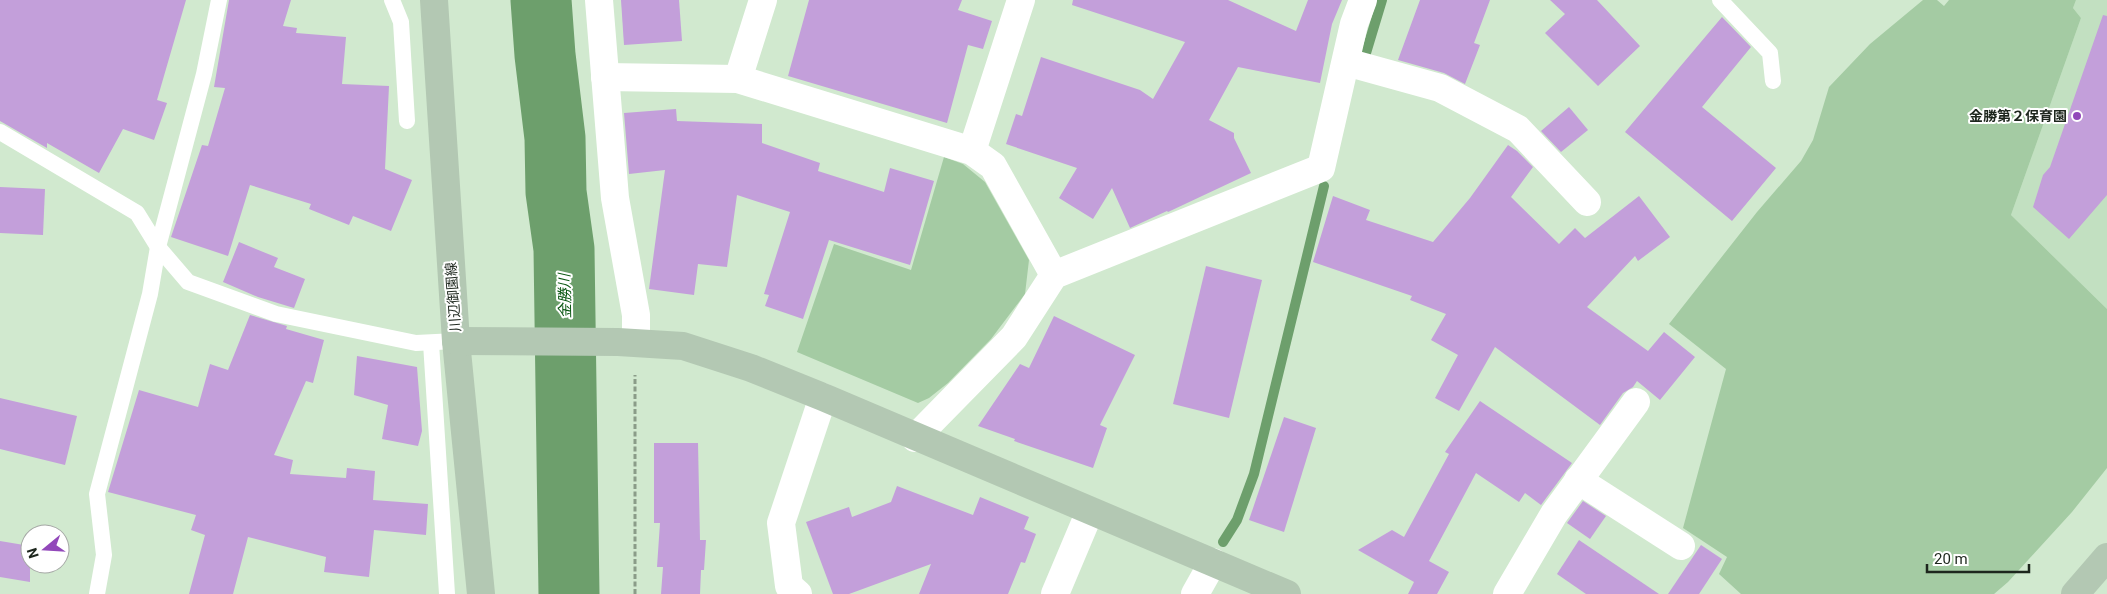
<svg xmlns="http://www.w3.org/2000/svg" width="2107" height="594" font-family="Roboto,'Noto Sans JP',sans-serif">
	<rect width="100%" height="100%" fill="#d1e9cf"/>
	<!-- built -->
	<polygon fill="#c2e0c1" points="2076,0 2107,0 2107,309 2011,215 2081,18 2073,8"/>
	<!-- green -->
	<g fill="#a4cba3">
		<polygon points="1923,0 1937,0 1944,6 1949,0 2076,0 2073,8 2081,18 2011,215 2107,309 2107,468 2072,512 2008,582 1994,594 1741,594 1719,574 1727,557 1683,528 1726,369 1669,324 1757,212 1801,161 1813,140 1829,87 1870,44"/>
		<polygon points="944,157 963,164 985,182 1029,260 1025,294 991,339 948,383 929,398 918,403 797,352 834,244 911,270"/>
	</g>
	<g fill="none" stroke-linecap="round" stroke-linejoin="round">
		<!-- stream -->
		<g stroke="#6d9f6c" stroke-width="10">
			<polyline points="1366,53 1382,0"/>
			<polyline points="1223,542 1237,520 1254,474 1324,186"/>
		</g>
		<!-- river -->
		<polyline stroke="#6d9f6c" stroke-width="61" points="541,0 545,55 555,138 556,192 564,249 569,594"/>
	</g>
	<!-- building -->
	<g fill="#c39fda">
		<polygon points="0,0 186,0 157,100 167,103 154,140 123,129 99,173 47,143 47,148 0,121"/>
		<polygon points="229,0 291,0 283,26 297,28 296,33 346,37 342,84 389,86 385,169 412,180 391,231 353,216 349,225 309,209 311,204 250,185 228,256 171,237 202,145 208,146 225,88 214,87"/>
		<polygon points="621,0 679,0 682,41 624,45"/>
		<polygon points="809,0 962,0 958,10 992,21 983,49 968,45 947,123 788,76"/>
		<polygon points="1073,0 1228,0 1296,31 1308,0 1342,0 1332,24 1320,83 1238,67 1209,120 1234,133 1234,138 1251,173 1168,212 1167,211 1130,228 1112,188 1093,219 1059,198 1077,168 1006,144 1016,114 1022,116 1041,57 1140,90 1153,99 1185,42 1072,5"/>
		<polygon points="1420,0 1490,0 1474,43 1480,45 1465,84 1444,73 1398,60"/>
		<polygon points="1550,0 1597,0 1640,46 1598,86 1545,33 1565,14"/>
		<polygon points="2103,15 2107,16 2107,195 2069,239 2033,207 2043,175 2050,167"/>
		<polygon points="1722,17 1751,47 1702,107 1776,168 1732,221 1625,132"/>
		<polygon points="1569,107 1588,130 1561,152 1541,131"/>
		<polygon points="676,109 677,121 762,124 762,143 820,163 818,171 884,192 890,168 934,181 910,265 829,240 803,319 765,306 769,295 764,294 790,212 737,195 727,267 698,264 694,295 649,289 665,170 629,174 624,113"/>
		<polygon points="1508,145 1517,151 1533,167 1511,197 1559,244 1575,228 1585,238 1639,196 1670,237 1638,261 1635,256 1587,307 1648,351 1664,332 1695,357 1660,400 1637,381 1633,387 1623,393 1600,425 1495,347 1459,411 1435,398 1458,355 1431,340 1446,314 1410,300 1412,296 1313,262 1333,196 1370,210 1366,220 1433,242 1470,198"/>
		<polygon points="0,187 45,189 43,235 0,233"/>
		<polygon points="239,242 278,258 274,267 305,279 294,308 258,297 223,282"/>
		<polygon points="1206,266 1262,280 1229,418 1173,404"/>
		<polygon points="250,315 287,326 286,329 324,340 313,383 306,381 274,455 293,460 290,474 346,478 347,468 375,471 373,500 428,504 426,535 374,530 369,577 324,572 326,557 248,537 233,594 189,594 205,535 191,530 196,515 108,492 139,390 198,407 210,364 228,370"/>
		<polygon points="1054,316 1135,355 1100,425 1107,428 1093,468 1014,441 1015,439 978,426 1020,364 1029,368"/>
		<polygon points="357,356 417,367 422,431 418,446 382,439 388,405 354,395"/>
		<polygon points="0,398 77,416 65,465 0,449"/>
		<polygon points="1480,401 1572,463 1541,505 1525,493 1519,502 1476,473 1429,561 1449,572 1437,594 1408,594 1414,582 1358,550 1392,530 1404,537 1449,454 1445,452"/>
		<polygon points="1284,417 1316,428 1284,532 1249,520"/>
		<polygon points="654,443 698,443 700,540 706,540 704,570 701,570 700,594 661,594 663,567 657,567 660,523 654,523"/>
		<polygon points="897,486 973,515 980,497 1029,517 1024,529 1036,534 1025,563 1021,562 1008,594 919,594 931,564 849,594 833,594 806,522 849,507 852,517 891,502"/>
		<polygon points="1583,501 1606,516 1590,539 1567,523"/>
		<polygon points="1579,540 1659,594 1586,594 1557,574"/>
		<polygon points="0,541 30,546 30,582 0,577"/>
		<polygon points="1701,545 1722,559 1699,594 1668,594"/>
	</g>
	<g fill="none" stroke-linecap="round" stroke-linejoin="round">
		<!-- path -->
		<polyline stroke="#8a9c88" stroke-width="3" stroke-dasharray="5 2.5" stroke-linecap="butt" points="635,594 635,375"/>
		<!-- lane -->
		<g stroke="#fff" stroke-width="16">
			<polyline points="392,0 401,22 407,121"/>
			<polyline points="1720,0 1770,53 1773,81"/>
			<polyline points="0,132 137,213 158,247 188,282 276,314 416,343 456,341"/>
			<polyline points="431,343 447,594"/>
			<polyline points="97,594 104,555 97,494 150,294 158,247 204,74 219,0"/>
		</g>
		<!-- street -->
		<g stroke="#fff" stroke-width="28">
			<polyline points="599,0 615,198 636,315 636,343"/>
			<polyline points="1346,62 1440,88 1518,129 1587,202"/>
			<polyline points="605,77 738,79 972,151 993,166 1054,275"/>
			<polyline points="738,79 763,0"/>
			<polyline points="972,151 1021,0"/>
			<polyline points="915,438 1014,337 1054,275 1321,168 1354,24 1363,0"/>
			<polyline points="1578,480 1681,546"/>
			<polyline points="798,594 789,586 781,523 823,397"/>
			<polyline points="1055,594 1090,511"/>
			<polyline points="1195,594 1213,562"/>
			<polyline points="1507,594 1554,514 1636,402"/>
		</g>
		<!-- secondary -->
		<g stroke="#b3c8b3" stroke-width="28">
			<polyline points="434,0 456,341 481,594"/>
			<polyline points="456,341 618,342 683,346 751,368 823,397 1287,594"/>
			<polyline points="2075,594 2107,557"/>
		</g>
	</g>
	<!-- markers -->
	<circle fill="#9248ba" stroke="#fff" stroke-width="2" cx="2077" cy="116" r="5"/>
	<g text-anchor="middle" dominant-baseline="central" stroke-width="4" stroke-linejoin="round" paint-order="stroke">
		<!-- poi labels -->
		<g font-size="14" font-weight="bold" fill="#1d261d" stroke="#fff" text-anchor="end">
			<text x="2067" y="116">金勝第２保育園</text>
		</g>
		<!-- street labels -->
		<g font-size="14" fill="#1d261d" stroke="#fff">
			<text transform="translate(453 297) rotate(-94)">川辺御園線</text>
		</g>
		<!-- water labels -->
		<g font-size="15" font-style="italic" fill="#0a5712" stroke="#fff">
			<text transform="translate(565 296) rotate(-91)">金勝川</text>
		</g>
	</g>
	<!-- north arrow -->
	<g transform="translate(45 549) rotate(252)"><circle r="24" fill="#ffffff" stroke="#a5a8a5"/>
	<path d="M0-4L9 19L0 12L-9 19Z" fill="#9248ba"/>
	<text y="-8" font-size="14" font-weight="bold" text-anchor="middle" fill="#1d261d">N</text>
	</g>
	<!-- scale -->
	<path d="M1927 564v8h102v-8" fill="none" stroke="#1d261d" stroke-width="2.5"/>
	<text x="1934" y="564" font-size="15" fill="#1d261d" stroke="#ffffff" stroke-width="4" paint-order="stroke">20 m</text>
</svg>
